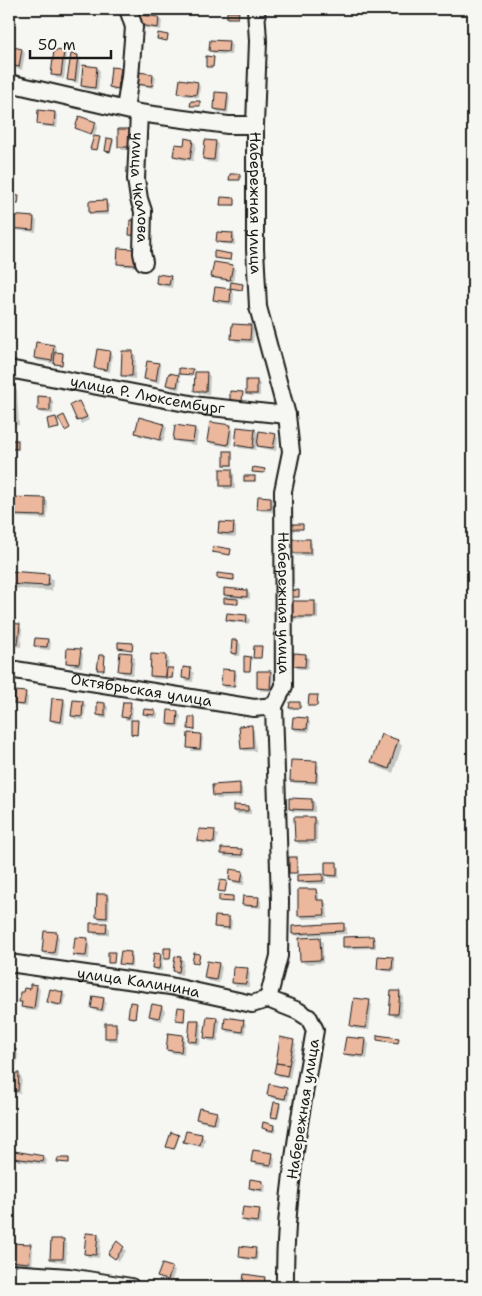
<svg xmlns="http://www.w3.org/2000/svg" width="482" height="1296" font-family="'Shantell Sans',sans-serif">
	<rect width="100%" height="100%" fill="#f6f6f2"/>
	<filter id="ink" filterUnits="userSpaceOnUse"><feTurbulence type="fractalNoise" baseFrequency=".02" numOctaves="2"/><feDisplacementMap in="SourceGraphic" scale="10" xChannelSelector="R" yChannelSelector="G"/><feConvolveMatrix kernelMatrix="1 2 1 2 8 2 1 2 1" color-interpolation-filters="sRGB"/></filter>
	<g filter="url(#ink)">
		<!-- shadow -->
		<g fill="#0003">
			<polygon points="159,18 162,21 161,30 143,28 140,25"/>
			<polygon points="228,42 232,45 231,55 214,54 211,51"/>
			<polygon points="10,47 22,50 25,53 22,70 9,66"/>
			<polygon points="64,52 67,55 64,79 56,78 53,74"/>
			<polygon points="78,56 81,59 78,83 72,82 69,79"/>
			<polygon points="97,68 100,71 98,90 85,89 82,86"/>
			<polygon points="120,69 123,72 121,91 113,90 110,87"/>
			<polygon points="153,75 156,78 154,88 141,86 138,83"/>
			<polygon points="197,83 200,86 199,98 182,95 179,92"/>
			<polygon points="227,94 230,97 228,113 218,112 215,109"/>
			<polygon points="55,113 58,116 57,128 41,126 38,123"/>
			<polygon points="95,123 98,126 94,136 79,131 76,128"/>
			<polygon points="119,130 133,150 122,150 119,146"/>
			<polygon points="112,140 114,141 111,152 107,151"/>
			<polygon points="193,141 196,144 193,161 178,159 175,156"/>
			<polygon points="215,142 218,145 217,163 208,162 204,159"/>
			<polygon points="9,150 11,153 11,160 9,160"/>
			<polygon points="9,196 18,197 19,205 10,204"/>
			<polygon points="234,199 235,206 222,204"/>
			<polygon points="106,202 109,205 109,215 94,215 91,212"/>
			<polygon points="9,216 34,218 37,221 36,232 11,230 9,228"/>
			<polygon points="232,234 235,237 235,245 221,244 218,241"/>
			<polygon points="138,253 137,267 122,266 119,263"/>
			<polygon points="9,254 11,255 10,265 9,265"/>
			<polygon points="232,266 235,269 233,283 243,285 243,290 232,289 232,282 215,279 212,276"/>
			<polygon points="170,277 173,280 172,288 160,286 157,283"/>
			<polygon points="231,291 234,294 233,305 218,303 215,300"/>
			<polygon points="250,326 254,329 253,343 236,342 233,339"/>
			<polygon points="54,346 57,349 56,353 64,355 62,365 38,361 35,358"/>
			<polygon points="109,352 112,355 110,372 99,370 96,367"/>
			<polygon points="133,353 136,356 135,379 126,378 123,375"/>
			<polygon points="158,364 161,367 159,383 149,382 146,379"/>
			<polygon points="206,373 210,376 209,394 199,393 196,390"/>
			<polygon points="178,377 181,380 179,390 171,388 168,385"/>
			<polygon points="257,381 260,384 260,396 250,396 247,393"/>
			<polygon points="9,385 12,385 17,390 19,425 9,426"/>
			<polygon points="50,398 53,401 53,414 42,413 39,410"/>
			<polygon points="79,402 89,420 81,424 71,406"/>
			<polygon points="164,425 167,428 163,442 139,436 136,433"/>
			<polygon points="230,426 233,429 231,447 211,444 208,441"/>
			<polygon points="195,429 198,432 196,445 177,442 174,439"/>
			<polygon points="255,430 260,435 275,435 278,438 276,451 261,448 256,444 256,450 239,448 236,445"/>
			<polygon points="232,453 233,466 226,466 225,465"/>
			<polygon points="231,470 234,473 235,489 225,489 222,486"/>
			<polygon points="9,498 45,499 48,502 47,519 10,517"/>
			<polygon points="271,498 274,501 273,512 261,511 258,508"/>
			<polygon points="233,524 236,527 236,537 223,536 219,532"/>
			<polygon points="309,540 312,543 312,556 296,556 293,553"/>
			<polygon points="9,572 48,575 53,580 52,591 9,588"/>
			<polygon points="233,576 234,581 218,578"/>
			<polygon points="247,591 250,594 250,599 236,598 238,601 238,605 225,603 230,600 225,595"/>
			<polygon points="314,602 318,605 318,619 293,620 290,617"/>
			<polygon points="246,616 250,619 249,624 230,622 227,619"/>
			<polygon points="9,625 19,626 22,629 21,647 9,646"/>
			<polygon points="47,640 51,643 50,650 39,649 36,646"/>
			<polygon points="233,641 238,641 241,645 240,656 235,656 232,653"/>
			<polygon points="80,650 83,654 82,667 71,666 67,663"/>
			<polygon points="131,655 135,658 133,675 123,674 120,670"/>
			<polygon points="306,655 309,658 308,669 298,669 295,666"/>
			<polygon points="166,656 169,659 168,669 174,671 173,679 154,679 151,676"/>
			<polygon points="191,670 194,673 193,682 186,681 183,678"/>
			<polygon points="234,671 237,674 236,688 225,688 222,685"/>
			<polygon points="270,672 273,676 273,691 261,691 258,688"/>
			<polygon points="25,694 28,697 27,707 18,706 15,703"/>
			<polygon points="63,700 66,703 64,724 54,723 51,720"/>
			<polygon points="83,702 86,705 84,720 75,719 72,716"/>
			<polygon points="105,704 108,707 107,719 101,718 98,715"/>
			<polygon points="130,704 133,707 132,720 126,720 123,717"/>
			<polygon points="155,711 158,714 157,718 147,717 144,713"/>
			<polygon points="177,713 181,716 179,728 171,727 168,724"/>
			<polygon points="307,719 310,722 309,732 296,731 293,728"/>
			<polygon points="137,721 138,735 133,735 132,734"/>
			<polygon points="251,726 254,730 256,751 245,751 242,748"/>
			<polygon points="200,735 203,738 202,751 192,751 189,747"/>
			<polygon points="398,741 402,746 393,773 377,767 372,762"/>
			<polygon points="316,762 319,766 318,785 294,783 291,780"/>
			<polygon points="239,785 242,788 243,798 217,799 214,796"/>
			<polygon points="312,800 315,803 315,812 293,812 290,809"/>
			<polygon points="248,807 251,810 251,814 237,814 234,811"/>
			<polygon points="314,818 317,821 317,844 299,844 296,841"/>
			<polygon points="214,832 218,835 216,845 202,843 199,840"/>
			<polygon points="242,850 245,853 244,858 225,857 222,854"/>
			<polygon points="336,864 339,867 339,878 330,878 326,875"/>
			<polygon points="242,873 245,876 244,885 233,883 230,880"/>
			<polygon points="322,875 326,878 326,884 302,884 299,881"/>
			<polygon points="316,890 319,893 319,901 324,901 327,904 328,918 303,919 300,916"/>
			<polygon points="9,892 11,893 10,904 9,904"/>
			<polygon points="107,895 110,899 109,920 100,920 97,917"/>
			<polygon points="258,898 261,901 261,908 247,907 243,904"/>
			<polygon points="229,918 232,921 231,930 219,929 216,926"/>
			<polygon points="106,924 109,928 109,935 95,935 92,931"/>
			<polygon points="343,925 347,928 347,934 297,936 293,933"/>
			<polygon points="56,934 59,937 57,956 46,955 43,952"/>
			<polygon points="373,937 376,940 376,948 347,949 344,946"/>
			<polygon points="87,939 90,942 89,959 78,958 75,955"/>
			<polygon points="319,939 323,942 323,963 305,964 301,960"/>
			<polygon points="130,953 133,956 132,967 124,966 121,963"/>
			<polygon points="160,955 163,958 162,971 157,971 154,968"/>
			<polygon points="181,958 184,961 182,975 177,974 174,971"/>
			<polygon points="392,958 395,961 395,972 382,971 379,968"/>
			<polygon points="219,964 222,967 219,983 209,981 206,978"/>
			<polygon points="247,970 250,973 249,987 236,986 233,983"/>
			<polygon points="31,985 37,986 40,989 37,1011 25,1010 20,1001 31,990"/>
			<polygon points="63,993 66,996 64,1007 52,1005 49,1002"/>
			<polygon points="400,993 403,996 401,1017 393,1016 390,1013"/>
			<polygon points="103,999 106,1002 104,1012 95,1011 92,1007"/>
			<polygon points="369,1002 372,1005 369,1030 355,1029 351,1026"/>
			<polygon points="137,1004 136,1018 131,1017"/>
			<polygon points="162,1007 165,1011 162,1021 153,1019 150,1016"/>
			<polygon points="185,1009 185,1022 179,1021 178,1020"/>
			<polygon points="217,1018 220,1021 218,1042 209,1041 206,1038"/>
			<polygon points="243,1021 246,1024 245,1034 228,1032 225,1029"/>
			<polygon points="199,1022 202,1025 200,1045 192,1044 189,1041"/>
			<polygon points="115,1024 118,1027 118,1041 109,1041 106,1038"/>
			<polygon points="182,1036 185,1039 184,1055 171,1053 167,1050"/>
			<polygon points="366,1040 369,1044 367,1059 348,1056 345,1053"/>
			<polygon points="293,1041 296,1044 290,1078 278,1076 275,1073"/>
			<polygon points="9,1050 15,1050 18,1054 17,1065 9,1065"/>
			<polygon points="18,1074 22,1078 20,1094 15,1093 11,1090"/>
			<polygon points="286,1089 289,1092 288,1101 272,1098 268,1095"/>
			<polygon points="279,1104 281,1106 278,1119 273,1118 272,1116"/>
			<polygon points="216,1113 219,1116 217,1125 201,1122 198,1119"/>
			<polygon points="274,1126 277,1129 276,1133 266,1131 263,1128"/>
			<polygon points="178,1136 179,1137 175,1150 169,1147"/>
			<polygon points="202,1136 205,1139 203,1148 188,1144 185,1141"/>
			<polygon points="9,1139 11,1140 11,1145 9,1145"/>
			<polygon points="272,1154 275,1158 274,1168 256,1165 253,1162"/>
			<polygon points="44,1157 47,1160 46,1165 18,1161 15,1158"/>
			<polygon points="263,1182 266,1185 265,1192 253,1191 250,1188"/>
			<polygon points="259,1211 262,1214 261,1225 246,1223 243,1220"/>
			<polygon points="98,1235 101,1238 99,1258 88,1257 85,1253"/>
			<polygon points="64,1241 67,1244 66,1262 54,1261 51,1258"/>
			<polygon points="9,1244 30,1246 33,1249 32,1266 9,1264"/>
			<polygon points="123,1248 126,1251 119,1261 113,1256"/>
			<polygon points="255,1250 258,1253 257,1261 243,1259 240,1256"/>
			<polygon points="171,1268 175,1271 171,1283 162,1280 159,1277"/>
			<polygon points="265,1279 268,1282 267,1286 248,1284 245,1281"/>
		</g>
		<!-- building -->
		<g fill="#ebb79d" stroke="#1c1c1c">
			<polygon points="227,12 239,12 238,18 227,18"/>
			<polygon points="140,15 159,17 158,28 139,25"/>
			<polygon points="158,33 168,35 167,41 157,39"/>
			<polygon points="210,40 229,41 228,52 209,51"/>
			<polygon points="9,46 22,49 19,67 9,65"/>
			<polygon points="54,50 64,51 61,76 51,75"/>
			<polygon points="71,54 78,55 75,81 67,80"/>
			<polygon points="206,56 214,57 213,67 206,67"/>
			<polygon points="83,65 97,67 95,88 81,86"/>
			<polygon points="111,67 121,68 118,89 109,87"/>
			<polygon points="138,72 153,74 152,86 136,84"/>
			<polygon points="180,79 198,82 196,95 178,93"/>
			<polygon points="215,92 228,93 226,111 214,109"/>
			<polygon points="191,101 200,101 200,106 190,106"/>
			<polygon points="38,110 55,112 54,126 37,124"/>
			<polygon points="79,116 96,122 91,134 75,128"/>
			<rect x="118" y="129" width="13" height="18"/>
			<polygon points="94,136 100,137 97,150 90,149"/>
			<polygon points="107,138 113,139 110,152 105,151"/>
			<polygon points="185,138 193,140 190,159 173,156 175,144 184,145"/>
			<polygon points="205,140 216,141 214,160 203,159"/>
			<polygon points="230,174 240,174 240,180 229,180"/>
			<polygon points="9,195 19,196 18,204 9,204"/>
			<polygon points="221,197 235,198 235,205 220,205"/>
			<polygon points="106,200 107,212 89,213 89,201"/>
			<polygon points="9,215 34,217 33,230 9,228"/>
			<polygon points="130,220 140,220 139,236 129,235"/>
			<polygon points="217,232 233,233 232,243 216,242"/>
			<polygon points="118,248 135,249 135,265 117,264"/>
			<polygon points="214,251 231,254 230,260 214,258"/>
			<polygon points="214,262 233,265 230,280 211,277"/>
			<polygon points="157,274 171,276 169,285 156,283"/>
			<polygon points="231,282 243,284 242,290 230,288"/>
			<polygon points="215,287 231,289 230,302 213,300"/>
			<polygon points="232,324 251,325 250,340 231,339"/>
			<polygon points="36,342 54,345 52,361 34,358"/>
			<polygon points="97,349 110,351 107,370 94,368"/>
			<polygon points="122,351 133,351 132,376 121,376"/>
			<polygon points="55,352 63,353 62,365 54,364"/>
			<polygon points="147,361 159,363 156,381 144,379"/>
			<polygon points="179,368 193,369 192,375 179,374"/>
			<polygon points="195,372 207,372 206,391 194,391"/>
			<polygon points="169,373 179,375 177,387 166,385"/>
			<rect x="246" y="380" width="11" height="14"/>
			<polygon points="13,383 15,421 9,421 9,384"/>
			<polygon points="230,391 243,392 242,401 230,400"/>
			<polygon points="38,396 50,397 50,411 38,411"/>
			<polygon points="79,401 87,417 77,421 70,405"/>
			<polygon points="64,415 70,428 65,431 58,418"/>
			<polygon points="56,417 59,428 49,430 47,419"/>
			<polygon points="139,417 164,424 160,440 135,433"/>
			<polygon points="210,422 231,425 228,445 207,441"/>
			<polygon points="175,425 195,428 193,442 173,440"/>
			<polygon points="237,427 255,429 253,448 235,445"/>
			<polygon points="259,431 276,434 273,448 257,446"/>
			<rect x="9" y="440" width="9" height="9"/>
			<rect x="224" y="451" width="8" height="14"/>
			<polygon points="253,467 265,469 264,473 252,472"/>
			<rect x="220" y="469" width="12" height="17"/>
			<rect x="244" y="476" width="11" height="5"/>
			<polygon points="258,496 271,497 271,509 257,509"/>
			<polygon points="9,497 45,498 45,516 9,515"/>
			<polygon points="219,522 234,523 233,534 218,533"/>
			<polygon points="293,524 303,524 303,529 292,529"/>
			<rect x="292" y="539" width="18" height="14"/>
			<polygon points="213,546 231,549 230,555 212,552"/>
			<polygon points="9,571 49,574 48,586 9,584"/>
			<polygon points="217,573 234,575 234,580 217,578"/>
			<polygon points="224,588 247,590 247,597 224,595"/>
			<polygon points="299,590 299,597 288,597 288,591"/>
			<polygon points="224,598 238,599 238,604 224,603"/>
			<rect x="289" y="601" width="26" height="16"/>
			<polygon points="227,613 247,615 246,622 226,620"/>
			<polygon points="9,623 20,624 18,644 9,644"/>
			<polygon points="35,638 48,639 47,647 34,646"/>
			<polygon points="232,640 238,640 237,654 231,653"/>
			<polygon points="118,642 133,643 132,650 118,648"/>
			<polygon points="254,646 262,646 261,658 253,658"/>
			<polygon points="67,648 81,649 79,664 66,663"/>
			<polygon points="120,652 132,653 130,672 118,671"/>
			<polygon points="294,653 306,654 305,667 293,666"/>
			<polygon points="151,654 166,655 165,677 150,676"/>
			<polygon points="99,655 105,655 104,670 97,670"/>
			<polygon points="244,656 251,657 250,671 244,671"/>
			<polygon points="183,667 191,668 190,679 182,678"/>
			<polygon points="167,668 173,668 172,678 166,678"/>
			<polygon points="222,669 235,670 234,686 221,685"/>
			<polygon points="257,671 271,671 270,689 257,688"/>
			<polygon points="15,691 26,692 24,705 14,704"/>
			<polygon points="309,695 318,695 317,706 308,706"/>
			<polygon points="52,698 64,699 61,722 50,720"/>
			<polygon points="73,700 83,701 82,717 71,716"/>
			<polygon points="97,702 105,703 105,716 97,715"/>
			<polygon points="123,702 131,702 129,718 121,717"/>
			<polygon points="290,702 300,702 300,708 289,708"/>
			<polygon points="144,709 155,710 155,715 143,714"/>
			<polygon points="168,710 178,711 177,725 167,724"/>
			<polygon points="189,717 195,717 195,730 188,729"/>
			<polygon points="293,717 308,718 307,729 292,728"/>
			<polygon points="131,720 138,720 137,735 131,734"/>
			<polygon points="252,725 253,748 241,749 239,726"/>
			<polygon points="188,733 201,734 200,749 187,748"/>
			<polygon points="381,734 398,740 389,769 371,762"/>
			<polygon points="291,760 317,761 316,782 290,781"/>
			<polygon points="240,783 240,795 213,796 212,785"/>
			<polygon points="289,798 312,799 312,810 289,809"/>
			<polygon points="233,805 248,806 248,811 233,811"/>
			<polygon points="294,817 314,817 314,841 295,841"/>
			<polygon points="199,829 215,830 214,843 198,841"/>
			<polygon points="221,848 242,849 242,855 221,854"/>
			<rect x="289" y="857" width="8" height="16"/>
			<polygon points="325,862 337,862 337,876 325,875"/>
			<polygon points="230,869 243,871 241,882 229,880"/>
			<polygon points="323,874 323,881 297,882 297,875"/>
			<polygon points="220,880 227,881 225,892 218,891"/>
			<polygon points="298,889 316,889 317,900 324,900 325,915 298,916"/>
			<polygon points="97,894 107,894 107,918 96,917"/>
			<polygon points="219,895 233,896 233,902 219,901"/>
			<polygon points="243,896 259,897 258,906 242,905"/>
			<polygon points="215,916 229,917 229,928 214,927"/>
			<polygon points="90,923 107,923 106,933 90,932"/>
			<polygon points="344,923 344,931 292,934 292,926"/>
			<polygon points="44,931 57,932 54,953 42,952"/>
			<polygon points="373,936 374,946 343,947 343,937"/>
			<polygon points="75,937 88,938 86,956 73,955"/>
			<polygon points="320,937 321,960 300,961 299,938"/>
			<polygon points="164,948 171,948 170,959 164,959"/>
			<polygon points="121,951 131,952 130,965 119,964"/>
			<polygon points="108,952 115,952 114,963 108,963"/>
			<polygon points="154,953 161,954 159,969 152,968"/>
			<polygon points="194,953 200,954 198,963 192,962"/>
			<polygon points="175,956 181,957 179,972 173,971"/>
			<polygon points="378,956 393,957 392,970 377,969"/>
			<polygon points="207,961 219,963 216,980 204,978"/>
			<polygon points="233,967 248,968 246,984 232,983"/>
			<polygon points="30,984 37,985 34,1009 21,1007 22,1002 19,1002 20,992 23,992 24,988 30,989"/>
			<polygon points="50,989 63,992 61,1005 47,1002"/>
			<polygon points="391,991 400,991 398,1014 389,1014"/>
			<polygon points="93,996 104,998 102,1010 91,1008"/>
			<polygon points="354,998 370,1000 366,1028 350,1026"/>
			<polygon points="130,1002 137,1003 135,1018 128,1017"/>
			<polygon points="152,1004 162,1006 159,1018 149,1016"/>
			<polygon points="178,1007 185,1008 184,1021 176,1020"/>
			<polygon points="207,1016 217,1017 215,1039 204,1038"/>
			<polygon points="225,1017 244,1020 242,1032 224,1029"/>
			<polygon points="190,1020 199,1020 197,1042 188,1041"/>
			<rect x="105" y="1023" width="11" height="15"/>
			<polygon points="168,1033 183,1035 181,1052 166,1050"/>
			<polygon points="377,1035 399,1038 398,1043 377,1040"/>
			<polygon points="280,1037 294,1040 289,1065 276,1063"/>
			<polygon points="346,1037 366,1039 364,1056 343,1054"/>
			<polygon points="9,1049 16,1049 15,1063 9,1062"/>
			<polygon points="276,1063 289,1065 287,1076 274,1073"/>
			<polygon points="11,1073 19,1073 18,1091 10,1091"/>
			<polygon points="269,1084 287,1088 285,1099 267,1095"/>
			<polygon points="274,1102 280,1103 277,1118 271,1117"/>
			<polygon points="199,1108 217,1112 214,1123 196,1119"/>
			<polygon points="263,1122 274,1125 273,1131 262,1128"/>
			<polygon points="186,1131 202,1134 200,1145 183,1142"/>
			<polygon points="171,1132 179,1135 174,1149 166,1147"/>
			<polygon points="253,1150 273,1153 271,1165 251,1162"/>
			<polygon points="14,1151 44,1156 43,1162 13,1158"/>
			<polygon points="58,1158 69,1158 69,1163 57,1162"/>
			<polygon points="250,1179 263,1181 262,1190 249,1188"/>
			<polygon points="243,1207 260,1209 258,1222 241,1220"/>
			<polygon points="86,1233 98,1234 96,1255 84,1254"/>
			<polygon points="51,1239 64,1239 63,1259 50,1259"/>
			<polygon points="117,1241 124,1247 115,1259 108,1254"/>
			<polygon points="9,1243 31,1244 29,1263 9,1261"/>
			<polygon points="240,1246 256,1248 255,1259 239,1257"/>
			<polygon points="162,1264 172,1267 168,1280 157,1277"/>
			<polygon points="244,1274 265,1277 264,1284 243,1281"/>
		</g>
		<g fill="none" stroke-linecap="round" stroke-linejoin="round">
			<defs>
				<g id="minor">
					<path id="s1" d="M256,9L258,41L255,125V249L258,307L287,415L291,452L283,491L284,686L274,706L280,902L279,956L268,999L298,1011L309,1018L315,1030C300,1115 284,1201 285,1287"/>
					<polyline points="9,83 139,113 228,125 255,125"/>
					<polyline points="125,109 130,77 134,27 128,9"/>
					<path id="s2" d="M139,113L136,179L139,199L143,211L142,253L144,262"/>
					<path id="s3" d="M9,369L201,406L287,415"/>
					<path id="s4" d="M9,669L254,708L274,706"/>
					<path id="s5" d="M9,963L170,986L252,1004L268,999"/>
					<polyline points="9,1273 69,1277 131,1287"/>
				</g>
			</defs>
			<!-- minor casing -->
			<use href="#minor" stroke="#1c1c1c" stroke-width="20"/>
			<!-- minor -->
			<use href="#minor" stroke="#f6f6f2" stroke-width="16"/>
		</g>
	</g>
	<g text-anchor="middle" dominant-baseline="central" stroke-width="5" stroke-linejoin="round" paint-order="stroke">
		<!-- street labels -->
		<g font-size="15" fill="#1c1c1c" stroke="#f6f6f2">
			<text stroke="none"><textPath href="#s2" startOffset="75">улица Чкалова</textPath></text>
			<text stroke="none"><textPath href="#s1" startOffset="194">Набережная улица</textPath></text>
			<text stroke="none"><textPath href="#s3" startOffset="141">улица Р. Люксембург</textPath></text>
			<text stroke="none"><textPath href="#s1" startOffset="599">Набережная улица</textPath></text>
			<text stroke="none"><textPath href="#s4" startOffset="134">Октябрьская улица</textPath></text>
			<text stroke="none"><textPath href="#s5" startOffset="131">улица Калинина</textPath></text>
			<text transform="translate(303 1109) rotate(-81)">Набережная улица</text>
		</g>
	</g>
	<!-- margin -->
	<rect width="482" height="1296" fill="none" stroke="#f6f6f2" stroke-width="30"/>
	<rect x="15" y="15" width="452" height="1266" fill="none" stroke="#1c1c1c" stroke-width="2" filter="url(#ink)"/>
	<!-- scale -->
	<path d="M30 50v8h81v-8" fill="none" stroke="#1c1c1c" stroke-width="2.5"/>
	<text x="38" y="50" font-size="15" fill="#1c1c1c" stroke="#f6f6f2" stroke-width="4" paint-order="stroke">50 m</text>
</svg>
